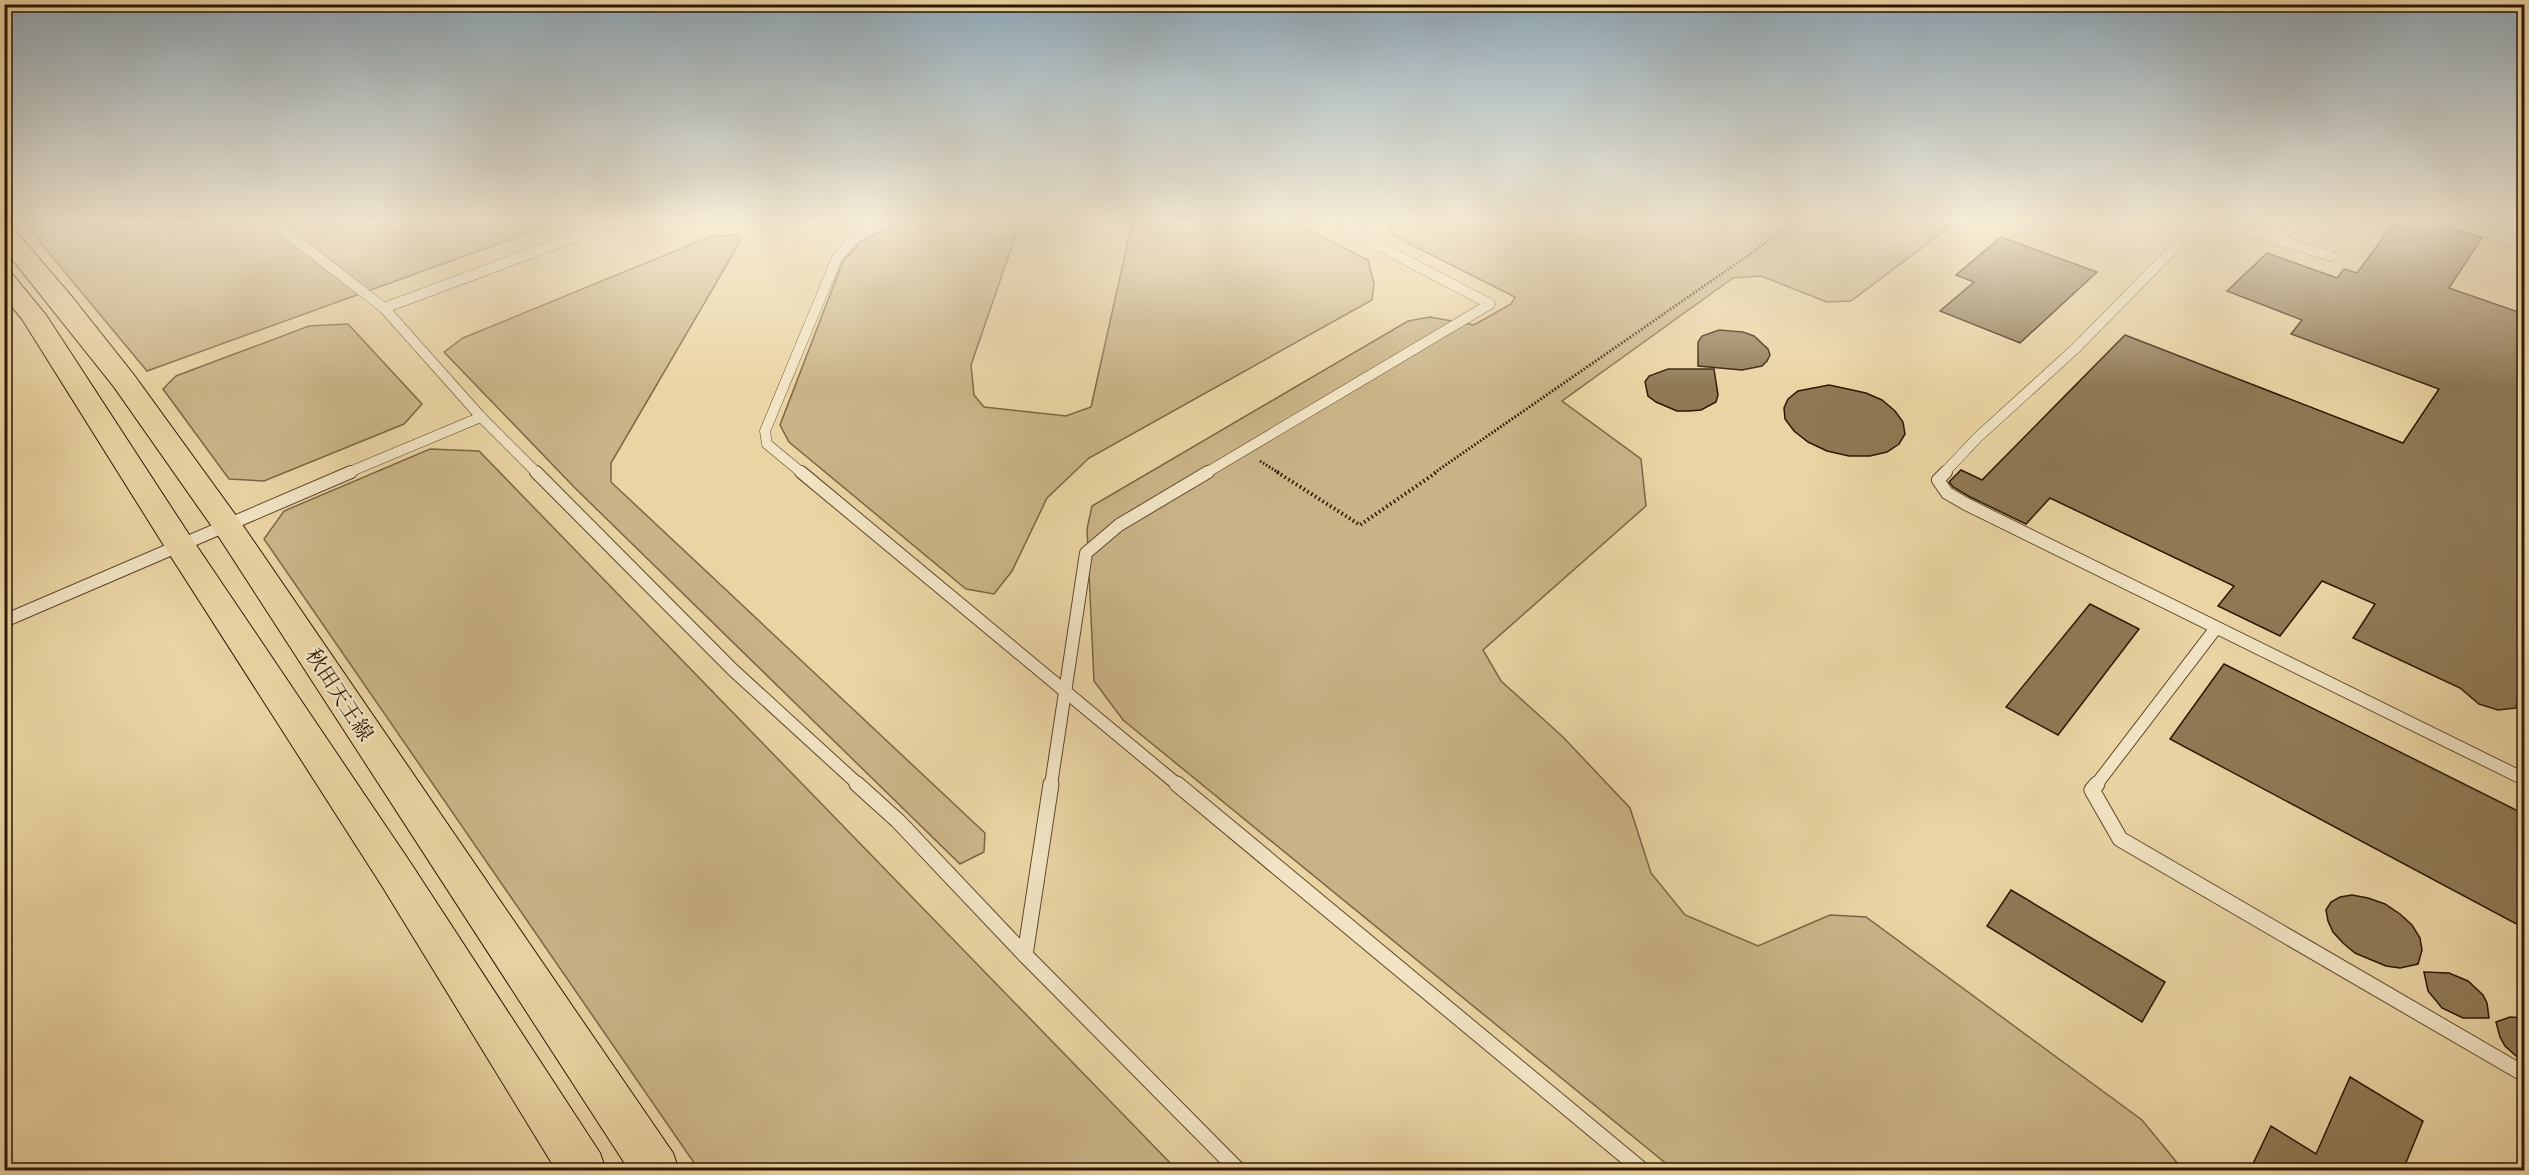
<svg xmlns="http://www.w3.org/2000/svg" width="2529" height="1175" font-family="'IM FELL Double Pica','Noto Serif JP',serif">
	<rect width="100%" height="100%" fill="#ead4a3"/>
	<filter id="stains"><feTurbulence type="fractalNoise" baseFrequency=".00333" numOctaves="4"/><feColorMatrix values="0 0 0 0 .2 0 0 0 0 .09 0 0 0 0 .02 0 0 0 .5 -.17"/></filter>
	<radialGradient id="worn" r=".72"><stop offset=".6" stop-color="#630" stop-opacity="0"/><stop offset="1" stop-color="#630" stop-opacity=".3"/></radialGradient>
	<!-- green -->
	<g fill="#cab487" stroke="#7c6544" stroke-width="1.5">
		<polygon points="24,223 556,223 147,371"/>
		<polygon points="901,223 1020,223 971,365 974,395 984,407 1066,416 1091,407 1132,223 1295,223 1368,260 1374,284 1372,300 1089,458 1047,498 1012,571 994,594 966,589 789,442 780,425 843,261 863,240"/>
		<polygon points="1396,223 1574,223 1607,228 1614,223 1946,223 1948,228 1851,301 1827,302 1761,276 1733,278 1562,401 1641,459 1646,506 1483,650 1501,681 1563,737 1630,808 1651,873 1685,915 1758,946 1830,915 1866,917 2142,1120 2183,1170 1674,1170 1123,720 1094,681 1087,529 1092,506 1408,321 1430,317 1474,325 1511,304 1515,297 1392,235 1390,226"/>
		<polygon points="736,235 740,242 611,463 611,482 985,833 984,852 960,864 575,488 444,352 463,338 709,237"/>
		<polygon points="348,324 422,404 404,424 264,481 229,479 163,389 176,376 309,326"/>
		<polygon points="430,449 479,451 1177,1170 699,1170 264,539 284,511"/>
	</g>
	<!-- building -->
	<g fill="#8f7955" stroke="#2d1601" stroke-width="1.5">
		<polygon points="2394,223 2450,223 2456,230 2482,238 2449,288 2524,314 2524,661 2516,708 2498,710 2479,704 2460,688 2353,638 2375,604 2322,581 2280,636 2218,606 2234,586 2050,498 2026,524 1970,497 1953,487 1949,482 1961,470 1982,480 2125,335 2403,443 2439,389 2291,334 2302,320 2227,291 2267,253 2337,278 2344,269 2357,273"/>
		<polygon points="2001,237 2097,272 2020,343 1940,311 1974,282 1956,275"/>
		<polygon points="1719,330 1743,332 1754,336 1768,349 1770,355 1767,361 1762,366 1742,370 1698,366 1698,342 1702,336"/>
		<polygon points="1668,369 1714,369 1718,395 1716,402 1701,410 1689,411 1677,411 1656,402 1648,396 1645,382 1649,376"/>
		<polygon points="1829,385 1866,393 1882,400 1895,411 1903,422 1905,434 1899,444 1887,452 1870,456 1849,456 1827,451 1808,442 1794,431 1785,419 1784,408 1788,399 1798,391"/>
		<polygon points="2090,604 2139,629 2058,735 2006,707"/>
		<polygon points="2224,664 2524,814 2524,928 2170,739"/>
		<polygon points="2011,890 2165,982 2142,1022 1987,926"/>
		<polygon points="2352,895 2368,898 2385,904 2400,914 2412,925 2420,938 2422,950 2418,964 2400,968 2386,966 2355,953 2343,943 2333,932 2328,921 2326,910 2331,902 2340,897"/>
		<polygon points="2424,972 2449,973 2468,981 2483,995 2487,1003 2489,1018 2463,1018 2442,1008 2428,991"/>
		<polygon points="2510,1017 2524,1018 2524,1063 2505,1046 2500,1037 2496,1022"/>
		<polygon points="2350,1077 2423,1121 2403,1170 2250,1170 2271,1126 2316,1154"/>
	</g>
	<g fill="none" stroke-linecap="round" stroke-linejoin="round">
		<defs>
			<g id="service-far2">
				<polyline points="278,223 288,234 384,308 481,417 537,473"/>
				<polyline points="2458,223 2524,245"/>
				<polyline points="2279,239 2296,223"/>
				<polyline points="384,308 612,223"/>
				<polyline points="347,473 481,417"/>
				<polyline points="802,473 767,444 765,431 837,258 856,237 885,223"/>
				<polyline points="1206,473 1490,304 1335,223"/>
				<polyline points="1944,473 1978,437 2076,348 2191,231 2221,227 2243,229 2331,256"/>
			</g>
			<g id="service-far1">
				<polyline points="536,472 733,670 859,785"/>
				<polyline points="801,472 1178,785"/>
				<polyline points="1946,472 1938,480 1947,493 1966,504 2524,779"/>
				<polyline points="4,621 351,472"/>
				<polyline points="1051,785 1086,553 1119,525 1208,472"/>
				<polyline points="2096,785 2216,628"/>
			</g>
			<g id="service">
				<polyline points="857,784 898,821 1025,955 1238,1170"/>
				<polyline points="1177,784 1642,1170"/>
				<polyline points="2097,784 2092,790 2120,839 2524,1074"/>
				<polyline points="1025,955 1051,784"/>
			</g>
			<g id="primary">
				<polygon points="4,226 13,228 73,298 134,375 237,517 673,1153 679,1170 629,1170 215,531 114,387 4,249"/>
				<polygon points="4,272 13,275 46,315 190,536 410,862 600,1153 606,1170 556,1170 382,886 168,552 22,319 4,297"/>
			</g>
		</defs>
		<!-- service-far2 casing -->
		<use href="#service-far2" stroke="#5c462a" stroke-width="11"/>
		<!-- service-far1 casing -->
		<use href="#service-far1" stroke="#5c462a" stroke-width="14"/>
		<!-- service casing -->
		<use href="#service" stroke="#5c462a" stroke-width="17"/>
		<!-- primary casing -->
		<use href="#primary" stroke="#2d1601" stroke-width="2"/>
		<!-- path-far1 -->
		<g stroke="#2d1601" stroke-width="3" stroke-dasharray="1.5 2" stroke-linecap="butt">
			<polyline points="1260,461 1279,473"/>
			<polyline points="1434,473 1795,223"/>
		</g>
		<!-- path -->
		<polyline stroke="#2d1601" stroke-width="4" stroke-dasharray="1.5 3" stroke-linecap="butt" points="1277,472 1360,525 1437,472"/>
		<!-- service-far2 -->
		<use href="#service-far2" stroke="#f1e3c3" stroke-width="10"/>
		<!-- service-far1 -->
		<use href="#service-far1" stroke="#f1e3c3" stroke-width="12"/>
		<!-- service -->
		<use href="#service" stroke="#f1e3c3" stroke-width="15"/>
		<!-- primary -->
		<use href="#primary" fill="#ead4a3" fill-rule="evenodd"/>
	</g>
	<!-- sky -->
	<linearGradient id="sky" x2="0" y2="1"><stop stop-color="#8fa7b6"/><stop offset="0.57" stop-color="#f6ecd6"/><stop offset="1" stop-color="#f6ecd6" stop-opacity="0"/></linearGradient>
	<rect width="2529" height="388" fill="url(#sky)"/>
	<g text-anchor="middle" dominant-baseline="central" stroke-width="5" stroke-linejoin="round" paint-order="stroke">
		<!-- street labels -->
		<g font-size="21" fill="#2d1601" stroke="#f1e3c3">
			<text transform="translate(339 695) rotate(57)">秋田天王線</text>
		</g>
	</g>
	<!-- margin -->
	<rect width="2529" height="1175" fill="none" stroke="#ead4a3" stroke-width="24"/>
	<rect x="6" y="6" width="2517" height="1163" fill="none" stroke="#2d1601" stroke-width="3"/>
	<rect x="12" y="12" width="2505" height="1151" fill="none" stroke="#2d1601" stroke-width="1.5"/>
	<rect width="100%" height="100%" filter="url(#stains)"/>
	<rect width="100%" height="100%" fill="url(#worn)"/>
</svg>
